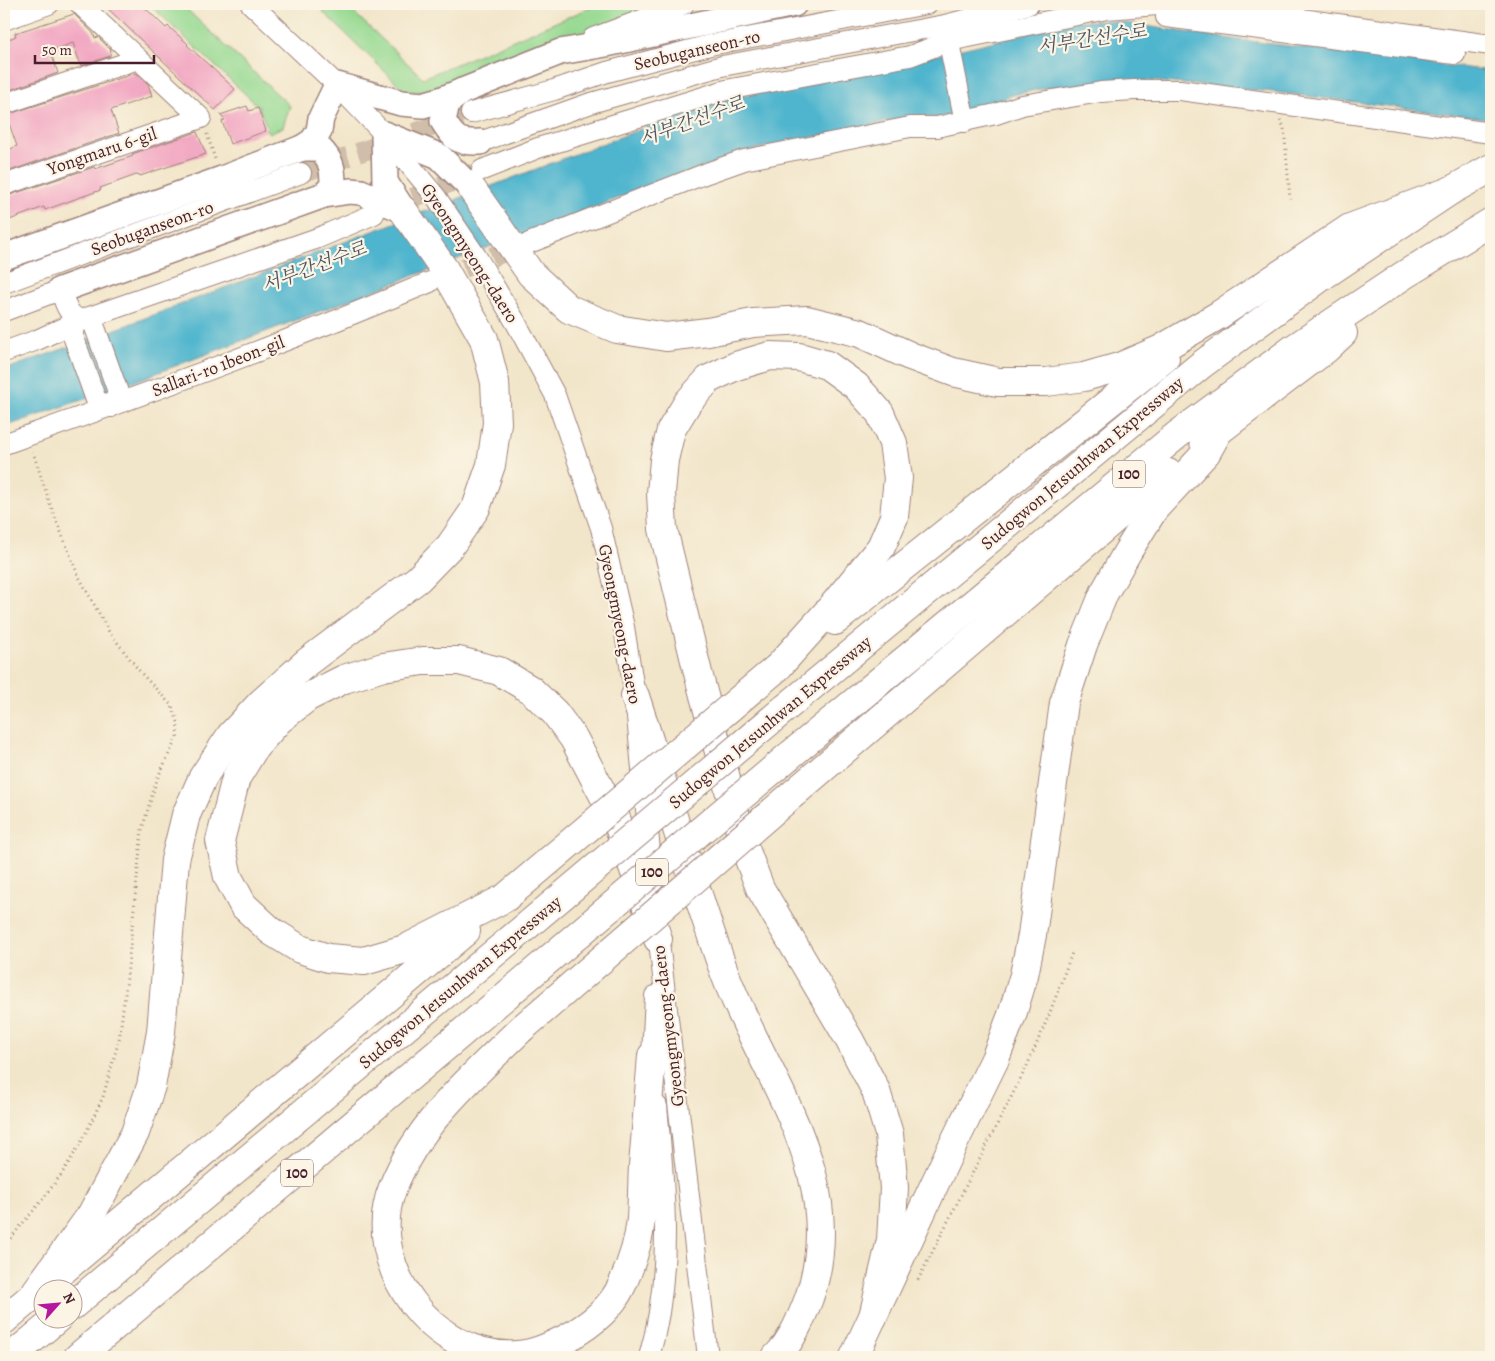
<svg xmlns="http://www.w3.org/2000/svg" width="1495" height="1361" font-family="Alegreya,'Noto Serif KR',serif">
	<rect width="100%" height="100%" fill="#fcf5e5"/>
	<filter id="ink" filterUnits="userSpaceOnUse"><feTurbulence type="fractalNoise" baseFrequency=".02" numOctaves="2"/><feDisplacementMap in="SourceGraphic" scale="10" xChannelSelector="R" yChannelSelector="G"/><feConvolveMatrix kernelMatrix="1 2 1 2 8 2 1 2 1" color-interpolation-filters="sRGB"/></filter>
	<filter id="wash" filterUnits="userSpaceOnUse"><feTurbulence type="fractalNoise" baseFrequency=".0096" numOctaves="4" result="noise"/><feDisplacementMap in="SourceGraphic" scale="20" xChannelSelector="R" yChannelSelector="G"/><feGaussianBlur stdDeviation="1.12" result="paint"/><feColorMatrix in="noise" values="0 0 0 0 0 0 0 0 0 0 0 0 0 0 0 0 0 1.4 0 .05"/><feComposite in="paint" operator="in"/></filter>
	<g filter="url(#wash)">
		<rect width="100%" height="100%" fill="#f2e6ca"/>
		<!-- green -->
		<g fill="#96d992" stroke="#707c5e">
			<polygon points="149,4 181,4 290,106 283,127 269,133 259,107"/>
			<polygon points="315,4 345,4 423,78 599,4 664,4 463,81 426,92 405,91"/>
		</g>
		<!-- water -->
		<polygon fill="#4fb5ce" stroke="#4c6a7c" points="1078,21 1112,21 1224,38 1491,71 1491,119 1274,92 1140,80 1045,88 1008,96 989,109 936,118 915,116 752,150 653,185 125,385 4,427 4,370 85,341 670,118 731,98 900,64"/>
		<g id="blocks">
			<!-- building -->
			<g fill="#f2a7c2">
				<polygon points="103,4 141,4 166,28 168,26 188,44 187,45 235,89 215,110"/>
				<polygon points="74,14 93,33 95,38 98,37 111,50 110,56 81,66 73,43 50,51 58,73 4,92 4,41 16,36 15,33"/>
				<polygon points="136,73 148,84 152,96 111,110 119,133 4,173 4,152 17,146 6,115"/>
				<polygon points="247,106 249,111 258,108 266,131 230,144 222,121 225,120 220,115"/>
				<polygon points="197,132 206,154 140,176 139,174 100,188 101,190 78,198 45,210 44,207 4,222 4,197 94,167 95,169 133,156 132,154"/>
			</g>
		</g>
	</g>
	<g filter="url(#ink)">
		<use href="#blocks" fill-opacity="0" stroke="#9e827a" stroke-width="1"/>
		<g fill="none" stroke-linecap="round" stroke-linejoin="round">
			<!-- minor-tunnel -->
			<g stroke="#d0beaa" stroke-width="20" stroke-dasharray="20 10" stroke-linecap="butt">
				<polyline points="301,173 471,113"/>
				<polyline points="385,209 474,173"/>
				<polyline points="436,279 525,244"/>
			</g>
			<defs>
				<g id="minor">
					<polyline points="251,4 337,85 384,134 436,197 476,256 515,321 555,395 601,528 624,627 635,696 653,882"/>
					<polyline points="1166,17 1455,54"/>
					<polyline points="4,20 49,4"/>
					<polyline points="946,28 965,122"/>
					<polyline points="593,38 684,4"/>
					<polyline points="4,104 138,59"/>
					<polyline points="471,113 554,90 607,72 710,45 927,4"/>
					<polyline points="480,142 591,103 722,66 945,25 1029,4"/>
					<polyline points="482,170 538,148 726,90 910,56 949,41 1107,9 1157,5 1229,9 1491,45"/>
					<polyline points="4,185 201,118 80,4"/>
					<polyline points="529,243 707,173 744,160 910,127 937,127 996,114 1022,105 1101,92 1134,90 1180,90 1491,133"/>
					<polyline points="4,283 301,173"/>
					<path d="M4,311L60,290C69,312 68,319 93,322L118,392L111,407"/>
					<polyline points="78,321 72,333 96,400 111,407"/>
					<polyline points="4,352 37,340 78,321 318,238 374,214"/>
					<path d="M4,444C147,394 290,341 430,282"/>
					<polyline points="657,925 708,1357"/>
					<polyline points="654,1069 652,1056 655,996"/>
					<path d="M649,1357C673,1276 665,1189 657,1106"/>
				</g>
				<g id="major">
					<path d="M462,91L447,103L443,121C454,139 458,143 480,142"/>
					<path d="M302,148H319C332,161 333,168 333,186L324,195"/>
					<polyline points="403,210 385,182 384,134 439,156 471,188"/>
					<polyline points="4,257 222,179 302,148 313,141 319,131 321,118 337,85 401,103 423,105 440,100 560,52 606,44 794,4"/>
					<polyline points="60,290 324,195 350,191 361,192 403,210"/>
				</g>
				<g id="highway">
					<polyline points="471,188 531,274 569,309 617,329 666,337 708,332 753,323 807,320 860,333 910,356 953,372 998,382 1046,382 1084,377 1119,367 1161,349 1219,315 1350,228 1450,191"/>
					<polyline points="1204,442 1326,349 1343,333"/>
					<polyline points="835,621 1165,358"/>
					<polyline points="778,667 831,608 881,547 894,517 898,478 893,443 880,413 856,386 827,365 799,357 770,356 736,366 709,379 688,402 671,430 664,460 661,493 663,529 698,673 744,846 760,888 849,1039 876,1091 889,1134 894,1188 891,1240 873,1317"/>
					<path d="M635,696C664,785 690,875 721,963C759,1073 852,1175 809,1298C801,1319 792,1341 776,1357"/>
					<polyline points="783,710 1201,365 1327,273 1450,191 1491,168"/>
					<polyline points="789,756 1177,435 1293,349 1404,275 1491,222"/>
					<polyline points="793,794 1168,473"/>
					<polyline points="505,898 405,949 364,961 328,958 300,949 271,931 243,905 228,877 220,841 236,778 255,747 279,720 308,697 344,679 383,667 423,661 459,661 499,671 531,690 555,713 574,739 617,821 658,939"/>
					<path d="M520,1030C472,1077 418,1123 393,1187C362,1264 434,1361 517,1355C535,1354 551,1346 567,1338C589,1326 611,1309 622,1285C631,1265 639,1241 641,1219C642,1201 642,1184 643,1166C646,1130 649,1093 652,1056"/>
					<polyline points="36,1291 91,1215 135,1133 151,1086 161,1032 175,860 186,815 203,777 231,735 261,703 307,662 418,579 450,546 476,508 491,465 497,423 495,382 484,339 444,269 403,210"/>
					<polyline points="72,1306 510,940"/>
					<polyline points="4,1320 466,931"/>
					<polyline points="11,1357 58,1318"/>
					<polyline points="78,1357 515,988"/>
					<polyline points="854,1357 950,1151 995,1059 1012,1015 1024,975 1032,935 1064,703 1083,645 1104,593 1128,551 1154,509 1206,453 1219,430"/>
				</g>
			</defs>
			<!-- minor casing -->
			<use href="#minor" stroke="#9e827a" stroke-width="22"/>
			<!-- major casing -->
			<use href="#major" stroke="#9e827a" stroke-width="28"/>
			<!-- highway casing -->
			<use href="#highway" stroke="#9e827a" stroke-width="30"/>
			<!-- path -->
			<g stroke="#9e827a" stroke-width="3" stroke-dasharray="1 4" stroke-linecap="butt">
				<polyline points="1280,120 1284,127 1290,199"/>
				<polyline points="207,134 216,162"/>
				<polyline points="4,1246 43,1199 63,1172 83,1139 103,1097 119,1040 126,987 142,829 157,779 177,737 178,722 172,706 141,673 109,632 78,575 51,507 33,452"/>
				<polyline points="918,1280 1027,1066 1049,1015 1073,950"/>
			</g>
			<!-- minor -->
			<use href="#minor" stroke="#fff" stroke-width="20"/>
			<!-- major -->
			<use href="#major" stroke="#fff" stroke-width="25"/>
			<!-- highway -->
			<use href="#highway" stroke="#fff" stroke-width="28"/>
			<defs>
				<g id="highway-bridge">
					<polyline points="505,898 778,667"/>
					<polyline points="510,940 783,710"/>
					<polyline points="515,988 789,756"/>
					<polyline points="520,1030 793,794"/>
				</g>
			</defs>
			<!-- highway-bridge casing -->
			<use href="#highway-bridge" stroke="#9e827a" stroke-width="30" stroke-linecap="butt"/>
			<!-- highway-bridge -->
			<use href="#highway-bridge" stroke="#fff" stroke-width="28"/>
		</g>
	</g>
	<g text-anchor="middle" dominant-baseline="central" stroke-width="4.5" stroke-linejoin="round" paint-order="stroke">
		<!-- shield labels -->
		<g fill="#fcf5e5" stroke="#7f5f63" stroke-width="1">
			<rect x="1113" y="460.5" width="32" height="27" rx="4"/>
			<rect x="636" y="858.5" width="32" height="27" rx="4"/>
			<rect x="281" y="1159.5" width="32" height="27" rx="4"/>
		</g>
		<g font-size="16" font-weight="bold" fill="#4a1f2b">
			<text x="1129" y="474">100</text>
			<text x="652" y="872">100</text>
			<text x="297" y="1173">100</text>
		</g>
		<!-- street labels -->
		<g font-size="18" fill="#4a1f2b" stroke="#fcf5e5">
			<text transform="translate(697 50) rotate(-13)">Seobuganseon-ro</text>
			<text transform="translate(102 151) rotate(-19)">Yongmaru 6-gil</text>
			<text transform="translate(152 228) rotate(-20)">Seobuganseon-ro</text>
			<text transform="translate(470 253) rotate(57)">Gyeongmyeong-daero</text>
			<text transform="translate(218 366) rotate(-21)">Sallari-ro 1beon-gil</text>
			<text transform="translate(1082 463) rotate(-40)">Sudogwon Je1sunhwan Expressway</text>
			<text transform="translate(620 624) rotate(79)">Gyeongmyeong-daero</text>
			<text transform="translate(770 722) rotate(-40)">Sudogwon Je1sunhwan Expressway</text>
			<text transform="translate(460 982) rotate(-40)">Sudogwon Je1sunhwan Expressway</text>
			<text transform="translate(668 1026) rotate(-97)">Gyeongmyeong-daero</text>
		</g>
		<!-- water labels -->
		<g font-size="19" font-style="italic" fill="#4c5464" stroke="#fcf5e5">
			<text transform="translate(1092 39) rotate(-9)">서부간선수로</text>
			<text transform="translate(692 121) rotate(-20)">서부간선수로</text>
			<text transform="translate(314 267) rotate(-21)">서부간선수로</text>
		</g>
	</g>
	<!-- margin -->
	<rect width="1495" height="1361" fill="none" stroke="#fcf5e5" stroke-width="20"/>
	<!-- north arrow -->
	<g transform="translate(58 1304) rotate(63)"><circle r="24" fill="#fcf5e5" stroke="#b59f9b"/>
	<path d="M0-4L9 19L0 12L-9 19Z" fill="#b5179e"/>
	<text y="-8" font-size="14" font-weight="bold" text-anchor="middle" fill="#4a1f2b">N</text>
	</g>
	<!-- scale -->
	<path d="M35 55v8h119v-8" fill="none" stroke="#4a1f2b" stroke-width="2.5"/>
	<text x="42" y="55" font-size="15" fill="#4a1f2b" stroke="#fcf5e5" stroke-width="4" paint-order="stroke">50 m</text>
</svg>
